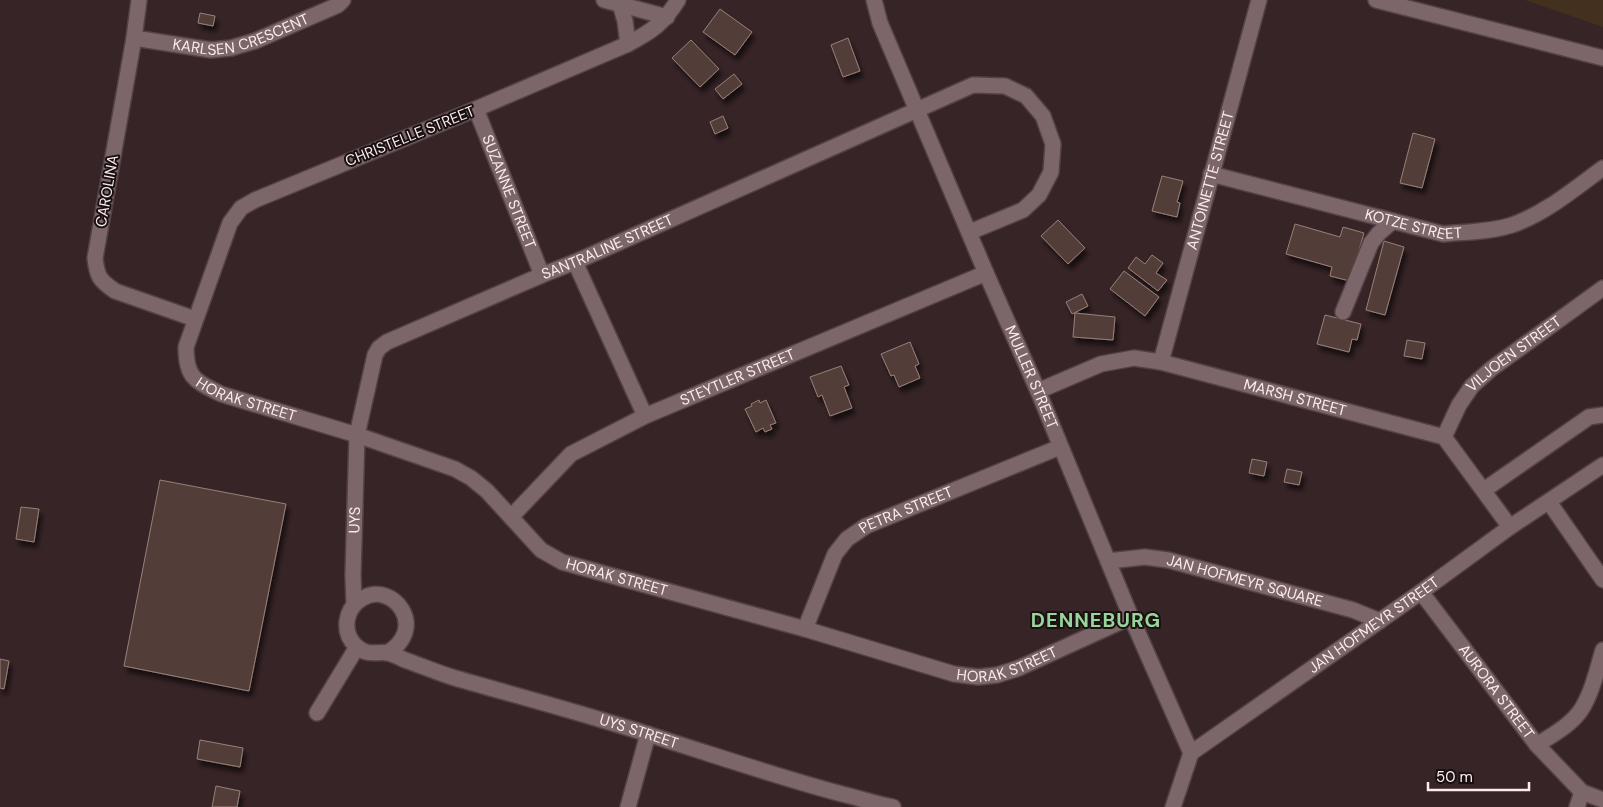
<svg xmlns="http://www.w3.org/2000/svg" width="1603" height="807" font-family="'DM Sans',sans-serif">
	<defs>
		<filter id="shadow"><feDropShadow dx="3" dy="5.5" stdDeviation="2.5" flood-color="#0009"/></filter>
	</defs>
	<rect width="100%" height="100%" fill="#372427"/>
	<!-- green -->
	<polygon fill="#44301e" points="1525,0 1603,0 1603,27"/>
	<!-- building -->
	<g fill="#523e38" stroke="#978079" filter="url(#shadow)">
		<polygon points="720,9 752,32 735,55 703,32"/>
		<polygon points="200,13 215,16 213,26 198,23"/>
		<polygon points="848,38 860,71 843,77 831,45"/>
		<polygon points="691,40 719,69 700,87 672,58"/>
		<polygon points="734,74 742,84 723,99 715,89"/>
		<polygon points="723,116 728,128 715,134 710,122"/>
		<polygon points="1413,133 1435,139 1422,188 1400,183"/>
		<polygon points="1162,176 1183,181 1177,202 1180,203 1177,217 1152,211"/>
		<polygon points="1058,220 1085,248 1068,264 1041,236"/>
		<polygon points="1295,224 1340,237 1343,227 1364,233 1350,281 1330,276 1332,267 1286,254"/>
		<polygon points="1384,241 1404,247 1385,315 1366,310"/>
		<polygon points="1152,255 1163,263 1156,273 1167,280 1158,291 1128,268 1136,257 1145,264"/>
		<polygon points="1124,271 1159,297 1145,316 1110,289"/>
		<polygon points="1082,294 1088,306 1072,314 1066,302"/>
		<polygon points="1075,313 1115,317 1113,340 1073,337"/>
		<polygon points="1325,315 1361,324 1357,340 1352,339 1349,352 1317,344"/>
		<polygon points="1407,340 1425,343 1422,359 1404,356"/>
		<polygon points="910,342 919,364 915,366 920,378 899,387 894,375 891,376 881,354"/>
		<polygon points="841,366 849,385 844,387 852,408 830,416 822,395 818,397 810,377"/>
		<polygon points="759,400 760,403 766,400 776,423 770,425 772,429 765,432 763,428 756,432 745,409 752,406 751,404"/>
		<polygon points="1252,459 1267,462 1264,476 1249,473"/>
		<polygon points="1287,469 1302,472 1299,485 1284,482"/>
		<polygon points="160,480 286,504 249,691 124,666"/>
		<polygon points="21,507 39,509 34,542 16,539"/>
		<polygon points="0,659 9,661 4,689 0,688"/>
		<polygon points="200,740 243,748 240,767 197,759"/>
		<polygon points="216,786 240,791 237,807 212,807"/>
	</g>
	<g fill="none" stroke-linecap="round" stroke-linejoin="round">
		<defs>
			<g id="minor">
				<path d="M139,0L134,38L95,258C97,276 99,280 115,291L195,319"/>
				<polyline points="604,0 667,17"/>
				<path id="s1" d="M678,0C663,24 652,31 628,44L476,109L255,200L241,208L230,223L186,347C186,378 195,381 221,394L357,435L455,469L471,478L487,491L541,550L562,562L805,629L954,674L978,677L997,675L1019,668L1131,617"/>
				<path id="s2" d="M874,0L880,23L986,273L1038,391L1131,617L1191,753"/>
				<polyline points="1376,0 1603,58"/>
				<polyline points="620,4 625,21 628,44"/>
				<path id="s3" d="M134,38L211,50L231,48L255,41L338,5L343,0"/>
				<path id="s4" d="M476,109L542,275"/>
				<path id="s5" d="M1211,174L1443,234C1466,232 1490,232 1512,225C1546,213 1574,189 1603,168"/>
				<polyline points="575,262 645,416"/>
				<polyline points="1343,312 1371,243 1379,233 1393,221"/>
				<path id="s6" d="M1161,362L1259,0"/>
				<path id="s7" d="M1038,391L1101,364L1134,358L1161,362L1444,437L1510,527"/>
				<path id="s8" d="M1444,437L1459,405L1472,386L1491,369L1603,288"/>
				<polyline points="1484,490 1589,417 1603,415"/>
				<polyline points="1549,502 1603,580"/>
				<path id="s9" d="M512,516L571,454L645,416L986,273"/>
				<path id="s10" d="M1108,561L1145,557L1168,560L1353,610L1380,621"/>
				<path id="s11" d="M1421,592L1537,745L1582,792L1603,800"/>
				<path id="s12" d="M354,605L353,575L357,435L375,355L379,348L387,342L542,275L575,262L973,85L1005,86L1026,96L1043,116L1053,144L1051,172L1039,195L1023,210L970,232"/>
				<path id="s13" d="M805,629L835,554L847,539L866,526L1060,447"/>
				<path id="s14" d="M387,653C429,628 393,581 363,598C345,608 341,632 356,646C368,657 376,651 388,653C394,654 400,658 405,660C422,666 438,673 455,678C528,699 601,718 672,742C729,760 785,779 842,794C859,798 876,804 893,807"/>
				<polyline points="317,713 357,647"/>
				<path d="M1537,745C1552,735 1571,725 1581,710C1592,693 1597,670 1603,650"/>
				<polyline points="628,807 648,734"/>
				<path id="s15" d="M1173,807L1191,753L1421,592L1510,527L1603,465"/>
				<polyline points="1577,807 1582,792"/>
			</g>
		</defs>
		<!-- minor casing -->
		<use href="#minor" stroke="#534245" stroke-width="18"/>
		<!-- minor -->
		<use href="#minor" stroke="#7d6669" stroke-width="15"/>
	</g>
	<g text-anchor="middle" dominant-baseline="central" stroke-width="4" stroke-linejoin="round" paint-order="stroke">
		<!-- street labels -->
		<g font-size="15" fill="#faecee" stroke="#191011">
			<text stroke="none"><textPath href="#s3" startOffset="110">KARLSEN CRESCENT</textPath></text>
			<text transform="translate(410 136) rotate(-22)">CHRISTELLE STREET</text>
			<text stroke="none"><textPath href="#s6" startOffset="188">ANTOINETTE STREET</textPath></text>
			<text transform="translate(107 191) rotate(-80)">CAROLINA</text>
			<text stroke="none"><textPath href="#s4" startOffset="89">SUZANNE STREET</textPath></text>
			<text stroke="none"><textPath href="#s5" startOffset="209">KOTZE STREET</textPath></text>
			<text stroke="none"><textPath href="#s12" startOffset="510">SANTRALINE STREET</textPath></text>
			<text stroke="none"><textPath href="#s8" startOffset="111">VILJOEN STREET</textPath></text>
			<text stroke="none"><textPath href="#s9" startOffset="269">STEYTLER STREET</textPath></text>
			<text stroke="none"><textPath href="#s2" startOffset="409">MULLER STREET</textPath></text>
			<text stroke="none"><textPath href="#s1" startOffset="728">HORAK STREET</textPath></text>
			<text stroke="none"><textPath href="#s7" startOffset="268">MARSH STREET</textPath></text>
			<text stroke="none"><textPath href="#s13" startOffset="166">PETRA STREET</textPath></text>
			<text stroke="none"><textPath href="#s12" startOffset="85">UYS</textPath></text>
			<text stroke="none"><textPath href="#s1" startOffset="1148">HORAK STREET</textPath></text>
			<text stroke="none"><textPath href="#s10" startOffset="140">JAN HOFMEYR SQUARE</textPath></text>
			<text stroke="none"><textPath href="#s15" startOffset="280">JAN HOFMEYR STREET</textPath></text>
			<text stroke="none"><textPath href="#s1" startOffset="1554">HORAK STREET</textPath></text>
			<text stroke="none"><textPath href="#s11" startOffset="125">AURORA STREET</textPath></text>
			<text stroke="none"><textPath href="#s14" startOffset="450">UYS STREET</textPath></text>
		</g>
		<!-- district labels -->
		<g font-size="20" font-weight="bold" letter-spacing="1" fill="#99d49b" stroke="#191011">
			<text x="1096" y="620">DENNEBURG</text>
		</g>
	</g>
	<!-- scale -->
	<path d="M1428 782v8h101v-8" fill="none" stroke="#faecee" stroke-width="2.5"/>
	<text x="1436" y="782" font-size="15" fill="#faecee" stroke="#191011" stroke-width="4" paint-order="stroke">50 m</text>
</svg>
